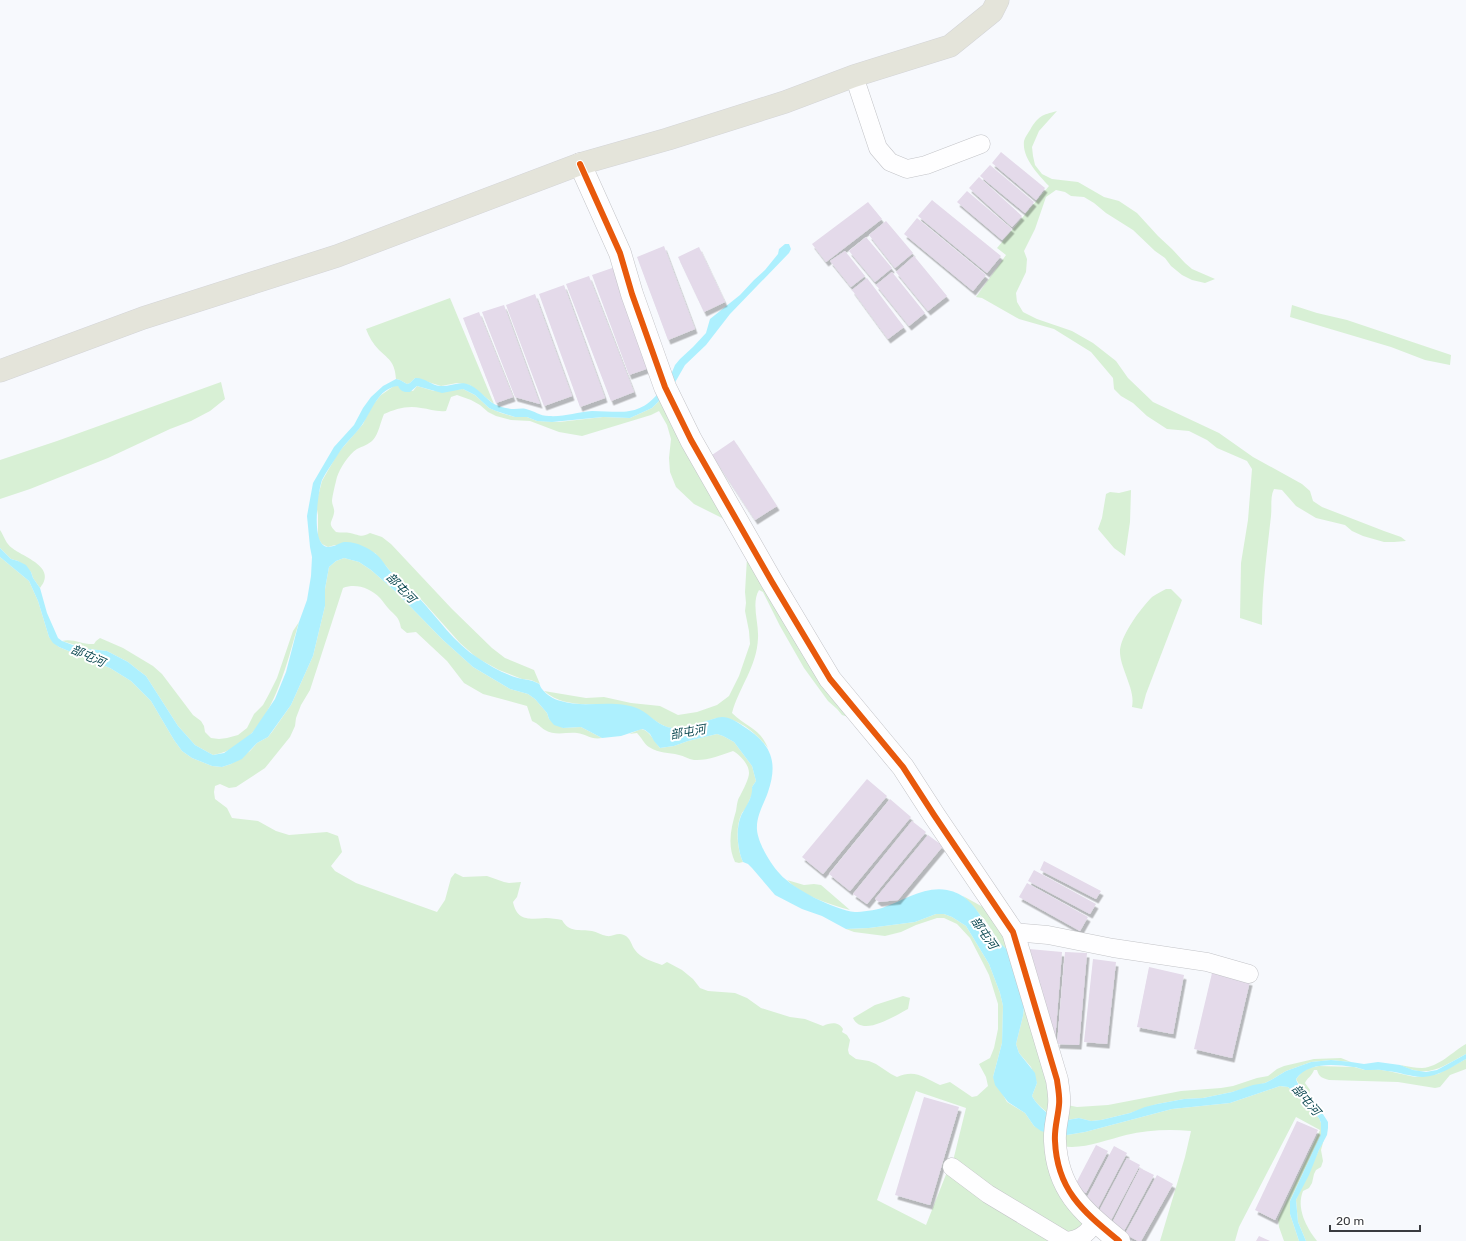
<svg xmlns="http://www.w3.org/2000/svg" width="1466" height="1241" font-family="Rubik,'Noto Sans SC',sans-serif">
	<defs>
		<filter id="shadow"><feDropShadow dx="2.5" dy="4.5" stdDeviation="0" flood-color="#0004"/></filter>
	</defs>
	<rect width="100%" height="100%" fill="#f7f9fd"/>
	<!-- green -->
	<g fill="#d8f0d5">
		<path d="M1057,111L1039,131L1032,147L1033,156L1035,165L1042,174L1052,179L1078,182L1104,197L1119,201L1137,213L1158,236L1172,249L1185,263L1192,269L1215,279L1205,283L1192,280L1182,275L1171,266L1165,258L1155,251L1133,230L1106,213L1094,203L1084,197L1071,196L1065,192L1056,190L1046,197L1035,229L1024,251L1027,259L1026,272L1016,293L1017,302L1023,312L1037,319L1072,331L1093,343L1116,361L1128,378L1153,402L1219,433L1253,457L1302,484L1310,491L1313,501L1322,507L1384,531L1401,537L1406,541L1394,542H1384L1363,536L1352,531L1345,525L1316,518L1296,506L1282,490L1274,489C1270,497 1272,506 1271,516C1267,552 1262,589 1262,625L1240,618L1241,563L1248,520L1252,469L1247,461L1217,448L1207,440L1189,431L1167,429L1147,416L1133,403L1121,396L1114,389L1113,378L1091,352L1054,329L1019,319L982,298L976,297L1006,255L997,248L1049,186C1038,174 1022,158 1024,141C1025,137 1028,133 1030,130C1038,116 1042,115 1057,111Z"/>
		<path d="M450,298L494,404L470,385L457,383L441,386L415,378L410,383L407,384L400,380L396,379C395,363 390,360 379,350C373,344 369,337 366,329Z"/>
		<polygon points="1292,305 1317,313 1347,320 1451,355 1450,365 1425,360 1391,347 1290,317"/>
		<polygon points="221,382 225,399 210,411 191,421 170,429 108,458 30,489 0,499 0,460 57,441"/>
		<path d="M394,386H398L413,391L417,386L434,391L463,389L475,395L489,408L501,413L515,417H527L537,421L559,422L603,417L630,418L652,408L663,397L854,719L842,715L837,709L828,701L804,668L780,626L763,592L759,590C751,603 759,623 758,638C757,667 739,687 732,713C747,728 759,727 768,748C756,733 734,713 713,719C700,723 685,731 671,728C656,725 646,711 631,707C602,700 569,712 544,691L586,698L604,697L631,703L660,706L678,715L697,712L717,705L729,696L739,676L750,644L749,631L745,611L746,603L745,592L747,558L724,519L694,504L676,487L670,472L669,458L671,439L667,425L659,411L651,415L582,436L559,432L530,421L511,420L496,416L488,412L480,405L471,400L457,395L451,397L446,411C436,412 430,409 421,408C408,405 395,409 384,414C380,423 379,433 373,440C368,445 363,446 357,449C349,454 340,468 337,477C336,481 332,497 332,501C332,505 335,509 334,513C332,523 327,523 336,532C341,533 346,532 350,533C360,535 361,538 370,533L382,537L391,544L452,609L492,648L505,658L534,670L540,684L531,680L522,679L499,670L477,658L460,643L419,597L391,572L375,553L335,545L328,547L322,544L318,538V515L316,504L322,481L338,453L363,424L371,407L381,395Z"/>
		<polygon points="1131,490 1130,522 1125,556 1114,548 1098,529 1102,518 1106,494 1110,492 1119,493"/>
		<path d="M0,530C4,536 6,544 12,548C23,557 58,567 40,588L33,578L31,572L18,561L11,559L0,548Z"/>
		<path d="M0,557L29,581L38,601L49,637L59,647L110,668L131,681L151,701L174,740L182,751L192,758L212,766L222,767L231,764L250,751L257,743L268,737L272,732L291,705L313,656L325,606V589L329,567L336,561L344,558L359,562L371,570L395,591L443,640L473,667L510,689L528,694L535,699L547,713L549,719L563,728L581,727L602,738C591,740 586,734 577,733C566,732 555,736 545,730C540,727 539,724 532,721L527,706L483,694L464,683L447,661L416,632L407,633L401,628C399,616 395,616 388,608C385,605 383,601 380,598C370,588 356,583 343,588L310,690L301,705L296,718L295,726L290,737L265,768L236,787L229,788L220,784L215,786L214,792L215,799L227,808L232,818L258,821L276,831L289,835L327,832L338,836L342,852L331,866L335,871L356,883L437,912L445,900L451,878L455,873L463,877L487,876L504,882L509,883L521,882L517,897L513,902C517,922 531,919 546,918C551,918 557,919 562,920C569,933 580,929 592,931C597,932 601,935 607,936C613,937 617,932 624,935C631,938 631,945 635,950C640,958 654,962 662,965L667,962L682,970L693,979L700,988L708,991L735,993L747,998L761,1008L790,1017L805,1019L823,1026C830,1023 838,1021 843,1029L842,1032L847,1035L850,1040L848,1050L849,1054L856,1059L869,1061L876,1064L891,1074L897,1077C916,1069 924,1078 940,1085L950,1082L972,1097L977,1096L988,1086L986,1077L979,1064L990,1058L994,1048L998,1029V1004L989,975L984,965L970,938L957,924L944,918H937L916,925L901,932L885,936L854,932L846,929L869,928L915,922L936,914H944L952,917L966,926L989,964L1000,993L1003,1006L1002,1043L993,1077L1007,1102L1025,1113L1034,1126L1051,1134L1090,1221L1068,1237L953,1161L966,1108L916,1091L877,1200L926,1225L947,1172L1060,1241H0Z"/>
		<path d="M1166,589H1171L1182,600L1146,694L1142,709L1132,707C1136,691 1121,670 1120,653C1119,637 1141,608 1152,597C1156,594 1161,592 1166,589Z"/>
		<path d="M299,622C285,668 270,745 213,755L195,745L187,736L178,726L146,676L138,670L128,662L107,651L89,649L62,641C73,638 83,645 94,644L96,641L100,638L123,648L153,666L162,674L193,715L201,721L204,726L205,732L211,738L219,739L227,738L238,735L247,728L254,714L263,705L269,694L277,678L293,631Z"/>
		<path d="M641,729C650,731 654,741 660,748L674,746L688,741L717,734L723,736L734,742L752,766L756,781L752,787L753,794C749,799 749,803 746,808C745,810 743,811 742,813C735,826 737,849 743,862L739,863L735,862C727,845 731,828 736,811C737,806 737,800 740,796C743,790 749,779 749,773C749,764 740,755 733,751C721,755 707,761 694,760C688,759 684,756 679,755C668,752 660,754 649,747C644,744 642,738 637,733L629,734Z"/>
		<path d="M787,880L804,885L814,884L821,885L850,910C828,904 803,896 787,880Z"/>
		<path d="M963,896L992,912L1001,923L1047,1062L1051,1117C1044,1108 1038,1107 1032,1096L1037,1083L1031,1067L1019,1053L1016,1044L1023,1016L1025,998L1010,951L1002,946L985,920Z"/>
		<path d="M903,996L910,998L908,1009C896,1015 862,1038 853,1018L875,1005Z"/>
		<path d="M1466,1044V1054C1441,1067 1429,1079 1400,1065C1407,1066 1415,1068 1422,1068C1439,1067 1452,1052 1466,1044Z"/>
		<polygon points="1341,1058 1351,1062 1331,1060 1311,1062 1286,1071 1271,1080 1265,1083 1232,1092 1203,1098 1184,1099 1157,1104 1130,1113 1101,1120 1091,1121 1079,1118 1067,1120 1067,1105 1077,1107 1108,1105 1181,1091 1221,1088 1233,1086 1257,1078 1268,1076 1277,1069 1284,1066 1314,1059"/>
		<path d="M1466,1059V1069L1450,1075L1440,1087L1435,1088L1398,1082L1329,1080C1322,1078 1319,1077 1317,1070H1314C1312,1076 1307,1078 1305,1083L1310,1090L1309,1095L1306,1096L1296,1079L1303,1071L1309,1068L1319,1066L1354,1067L1365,1070L1375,1069L1388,1071L1415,1077L1438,1074Z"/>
		<path d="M1280,1086L1288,1087L1301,1098L1308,1109L1312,1111L1319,1118L1321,1123V1134L1290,1201V1214L1299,1241H1284L1279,1227L1278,1219L1320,1130L1296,1117L1239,1227L1235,1241H1160L1185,1157L1191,1131C1169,1129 1147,1130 1126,1135C1106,1140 1082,1150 1062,1146L1063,1134L1067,1135L1085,1132L1172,1109L1230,1103Z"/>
		<path d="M1324,1139L1321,1150L1323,1161L1321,1167L1316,1170L1314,1174L1312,1183L1309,1188L1303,1191C1296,1208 1306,1227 1317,1241H1306L1298,1222L1296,1200Z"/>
	</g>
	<!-- water -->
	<g fill="#adf0fe">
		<polygon points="785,244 789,244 791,249 789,253 730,314 706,345 685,365 673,386 670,377 675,365 680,359 693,347 706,333 710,319 740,295 754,280 765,270 778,254 779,249"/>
		<path d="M415,378C424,377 431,385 440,386C450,387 460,380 470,385C481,390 488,403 499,406C504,408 510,409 514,409C518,409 522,408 526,409C535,411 539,416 549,416C564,417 577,412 592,411C621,411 639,418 660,391L663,397L652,408L630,418L603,417L552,422L537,421L527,417H515L496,411L489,408L475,395L463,389L442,393L417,386L410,392C404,392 401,392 398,386C378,388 372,411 362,425C354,436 343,445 337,456C332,464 326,472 322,480C318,492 310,546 328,547C334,547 339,543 344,542C354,541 368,547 376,554C381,558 385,565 390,571C399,581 410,588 419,598C438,618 454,643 478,658C490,666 504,674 518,678C524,680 529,679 535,682C542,685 538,683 542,689C547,695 553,699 561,701C585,709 614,698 639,709C651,715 659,727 673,728C684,729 696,725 706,721C711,720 717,717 722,717C729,717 738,722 743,726C770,743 779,760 768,792C764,804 756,816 757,830C758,843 771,865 780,874C793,889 835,910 855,912C861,912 876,910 882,908C903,901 924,886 947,890C981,896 984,936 1010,951L1025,998L1023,1016L1016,1044L1019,1053L1035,1073L1037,1083L1032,1096C1038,1107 1044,1109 1051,1117V1134L1041,1131L1034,1126L1025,1113L1008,1102L995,1085L993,1077L1002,1043L1003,1006L1000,993L989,964L966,926L952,917L944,914H936L915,922L869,928L846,929L822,916L802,909L775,895L752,868L748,864L743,862C737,849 735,825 743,812C747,805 753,796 752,787L756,781L752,766L734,742L723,736L717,734L688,741L674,746L660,748L654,741L650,734L645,730L642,729L621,736L602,738L581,727L563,728L554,725L549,719L547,713L535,699L528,694L510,689L500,683L473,667L443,640L395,591L371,570L359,562L344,558L336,561L329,567L325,589V606L313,656L291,705L268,737L257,743L242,759L231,764L222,767L212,766L192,758L182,751L174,740L151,701L131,681L110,668L59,647L53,643L49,637L38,601L29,581L0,557V548L11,559L18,561L26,565L31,572L33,578L40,588L47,613L58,638L62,641L81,648L107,651L128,662L138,670L146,676L178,726L187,736L195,745L213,755L224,753L252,733L275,699L286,672L299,622L307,600L311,576L312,557L310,547L307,516L313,483L334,447L354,425L363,408L371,397L383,386L396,379L400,380L407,384L410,383Z"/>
		<path d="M1466,1054V1059C1452,1067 1439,1076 1423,1077C1411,1077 1399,1072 1387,1071C1380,1069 1372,1070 1365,1070C1361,1069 1357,1067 1353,1067C1334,1064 1308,1062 1296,1079L1297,1082L1311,1104L1321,1111L1328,1122V1128L1327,1135L1319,1150L1309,1175L1296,1200L1298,1222L1306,1241H1299L1290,1214V1201L1321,1134V1123L1319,1118L1312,1111L1308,1109L1301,1098L1288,1087L1280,1086L1230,1103L1172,1109L1085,1132L1067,1135L1063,1134L1067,1120L1079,1118L1091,1121L1101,1120L1130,1113L1145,1107L1157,1104L1184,1099L1203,1098L1232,1092L1253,1085L1265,1083L1271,1080L1286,1071L1311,1062L1331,1060L1351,1062L1364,1064L1378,1062L1400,1065L1413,1070L1426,1072L1437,1070Z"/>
	</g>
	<!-- building -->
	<g fill="#e4daea" filter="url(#shadow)">
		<polygon points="1001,152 1045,188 1036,200 992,163"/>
		<polygon points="990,165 1034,202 1025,213 980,176"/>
		<polygon points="979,177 1022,216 1012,227 969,188"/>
		<polygon points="967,191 1012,229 1002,240 957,202"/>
		<polygon points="932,200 1001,256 987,273 918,216"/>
		<polygon points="868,202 882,219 826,262 812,244"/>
		<polygon points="917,218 986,275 973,291 904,234"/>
		<polygon points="886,221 913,253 895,268 869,235"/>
		<polygon points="866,237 892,268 875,282 849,251"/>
		<polygon points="664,246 695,329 668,340 637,257"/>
		<polygon points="699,247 725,302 704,312 678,257"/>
		<polygon points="845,251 865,276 851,287 830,261"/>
		<polygon points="914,256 947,296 928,311 896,272"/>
		<polygon points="615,267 652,367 629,375 592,275"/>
		<polygon points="892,272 925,313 909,326 876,285"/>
		<polygon points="589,276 634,392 611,401 566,284"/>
		<polygon points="867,278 904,327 888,339 852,290"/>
		<polygon points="564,285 605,398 580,407 539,294"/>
		<polygon points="535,294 572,396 544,406 506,305"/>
		<polygon points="504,305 540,404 515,397 482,312"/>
		<polygon points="479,312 513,397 496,403 463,318"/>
		<polygon points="734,440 777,506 755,520 712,455"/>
		<polygon points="867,779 887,796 823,874 802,857"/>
		<polygon points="890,799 911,817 850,891 829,874"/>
		<polygon points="912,821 926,832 867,904 853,894"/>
		<polygon points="928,835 943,846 898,900 879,902 875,899"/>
		<polygon points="1044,861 1101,891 1096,899 1040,870"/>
		<polygon points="1034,870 1096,904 1090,914 1028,881"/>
		<polygon points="1027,883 1088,917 1080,931 1019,897"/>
		<polygon points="1029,949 1062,952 1055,1041"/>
		<polygon points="1065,952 1087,953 1079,1045 1057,1044"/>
		<polygon points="1093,959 1116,962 1107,1044 1084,1042"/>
		<polygon points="1149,967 1184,975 1173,1034 1137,1027"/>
		<polygon points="1212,973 1250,981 1232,1058 1194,1049"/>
		<polygon points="924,1097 959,1107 930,1205 895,1195"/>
		<polygon points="1297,1121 1318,1130 1275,1220 1255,1210"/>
		<polygon points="1096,1145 1108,1151 1086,1193 1074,1187"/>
		<polygon points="1114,1146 1127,1153 1097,1210 1084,1203"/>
		<polygon points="1127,1158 1140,1165 1110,1222 1097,1215"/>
		<polygon points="1140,1168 1154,1175 1124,1231 1111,1225"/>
		<polygon points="1157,1175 1173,1184 1141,1241 1138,1241 1125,1234"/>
		<polygon points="1259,1236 1270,1241 1256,1241"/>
	</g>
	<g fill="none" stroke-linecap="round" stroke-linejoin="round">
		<defs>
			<g id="service">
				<polyline points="854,76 878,148 890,162 907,169 926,165 981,144"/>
				<polyline points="1013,932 1048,935 1113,948 1207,962 1249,974"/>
				<path d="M952,1167L988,1194L1066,1241C1079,1240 1089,1233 1095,1221"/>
			</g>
			<path id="minor" d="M580,164L620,253L632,294L665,387L691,440L772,582L830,679L903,767L934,815L1013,932L1057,1080C1058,1088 1060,1097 1059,1105C1058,1117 1054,1129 1055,1141C1057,1191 1084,1212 1119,1241"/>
			<polyline id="trunk" points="0,371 143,318 337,256 580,164 668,139 785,102 854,76 950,46 992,12 998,0"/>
		</defs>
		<!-- service casing -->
		<use href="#service" stroke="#c3c4c8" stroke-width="19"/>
		<!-- minor casing -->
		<use href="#minor" stroke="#c3c4c8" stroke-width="23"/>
		<!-- trunk casing -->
		<use href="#trunk" stroke="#d4d5d8" stroke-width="23"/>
		<!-- service -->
		<use href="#service" stroke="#fefeff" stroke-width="18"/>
		<!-- minor -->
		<use href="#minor" stroke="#fefeff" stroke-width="22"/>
		<!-- trunk -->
		<use href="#trunk" stroke="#e4e4da" stroke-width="22"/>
		<defs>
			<path id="cycleway" d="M580,164L620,253L632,294L665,387L691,440L772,582L830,679L903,767L934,815L1013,932L1057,1080C1058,1088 1060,1097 1059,1105C1058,1117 1054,1129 1055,1141C1057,1191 1084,1212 1119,1241"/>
		</defs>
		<!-- cycleway casing -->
		<use href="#cycleway" stroke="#fff" stroke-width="8"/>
		<!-- cycleway -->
		<use href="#cycleway" stroke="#e8590c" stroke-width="6"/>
	</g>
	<g text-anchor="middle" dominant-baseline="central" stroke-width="4" stroke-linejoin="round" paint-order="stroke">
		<!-- water labels -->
		<g font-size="12" font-style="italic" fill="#09464f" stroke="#fff">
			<text transform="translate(401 588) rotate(46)">部屯河</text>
			<text transform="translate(88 656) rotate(24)">部屯河</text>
			<text transform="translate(688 732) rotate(-10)">部屯河</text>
			<text transform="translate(984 933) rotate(55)">部屯河</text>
			<text transform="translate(1306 1100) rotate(49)">部屯河</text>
		</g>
	</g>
	<!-- scale -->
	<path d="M1330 1225v6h90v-6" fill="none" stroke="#393b3f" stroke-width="2"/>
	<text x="1336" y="1225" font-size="12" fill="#393b3f" stroke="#ffffff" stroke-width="3" paint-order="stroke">20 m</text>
</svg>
